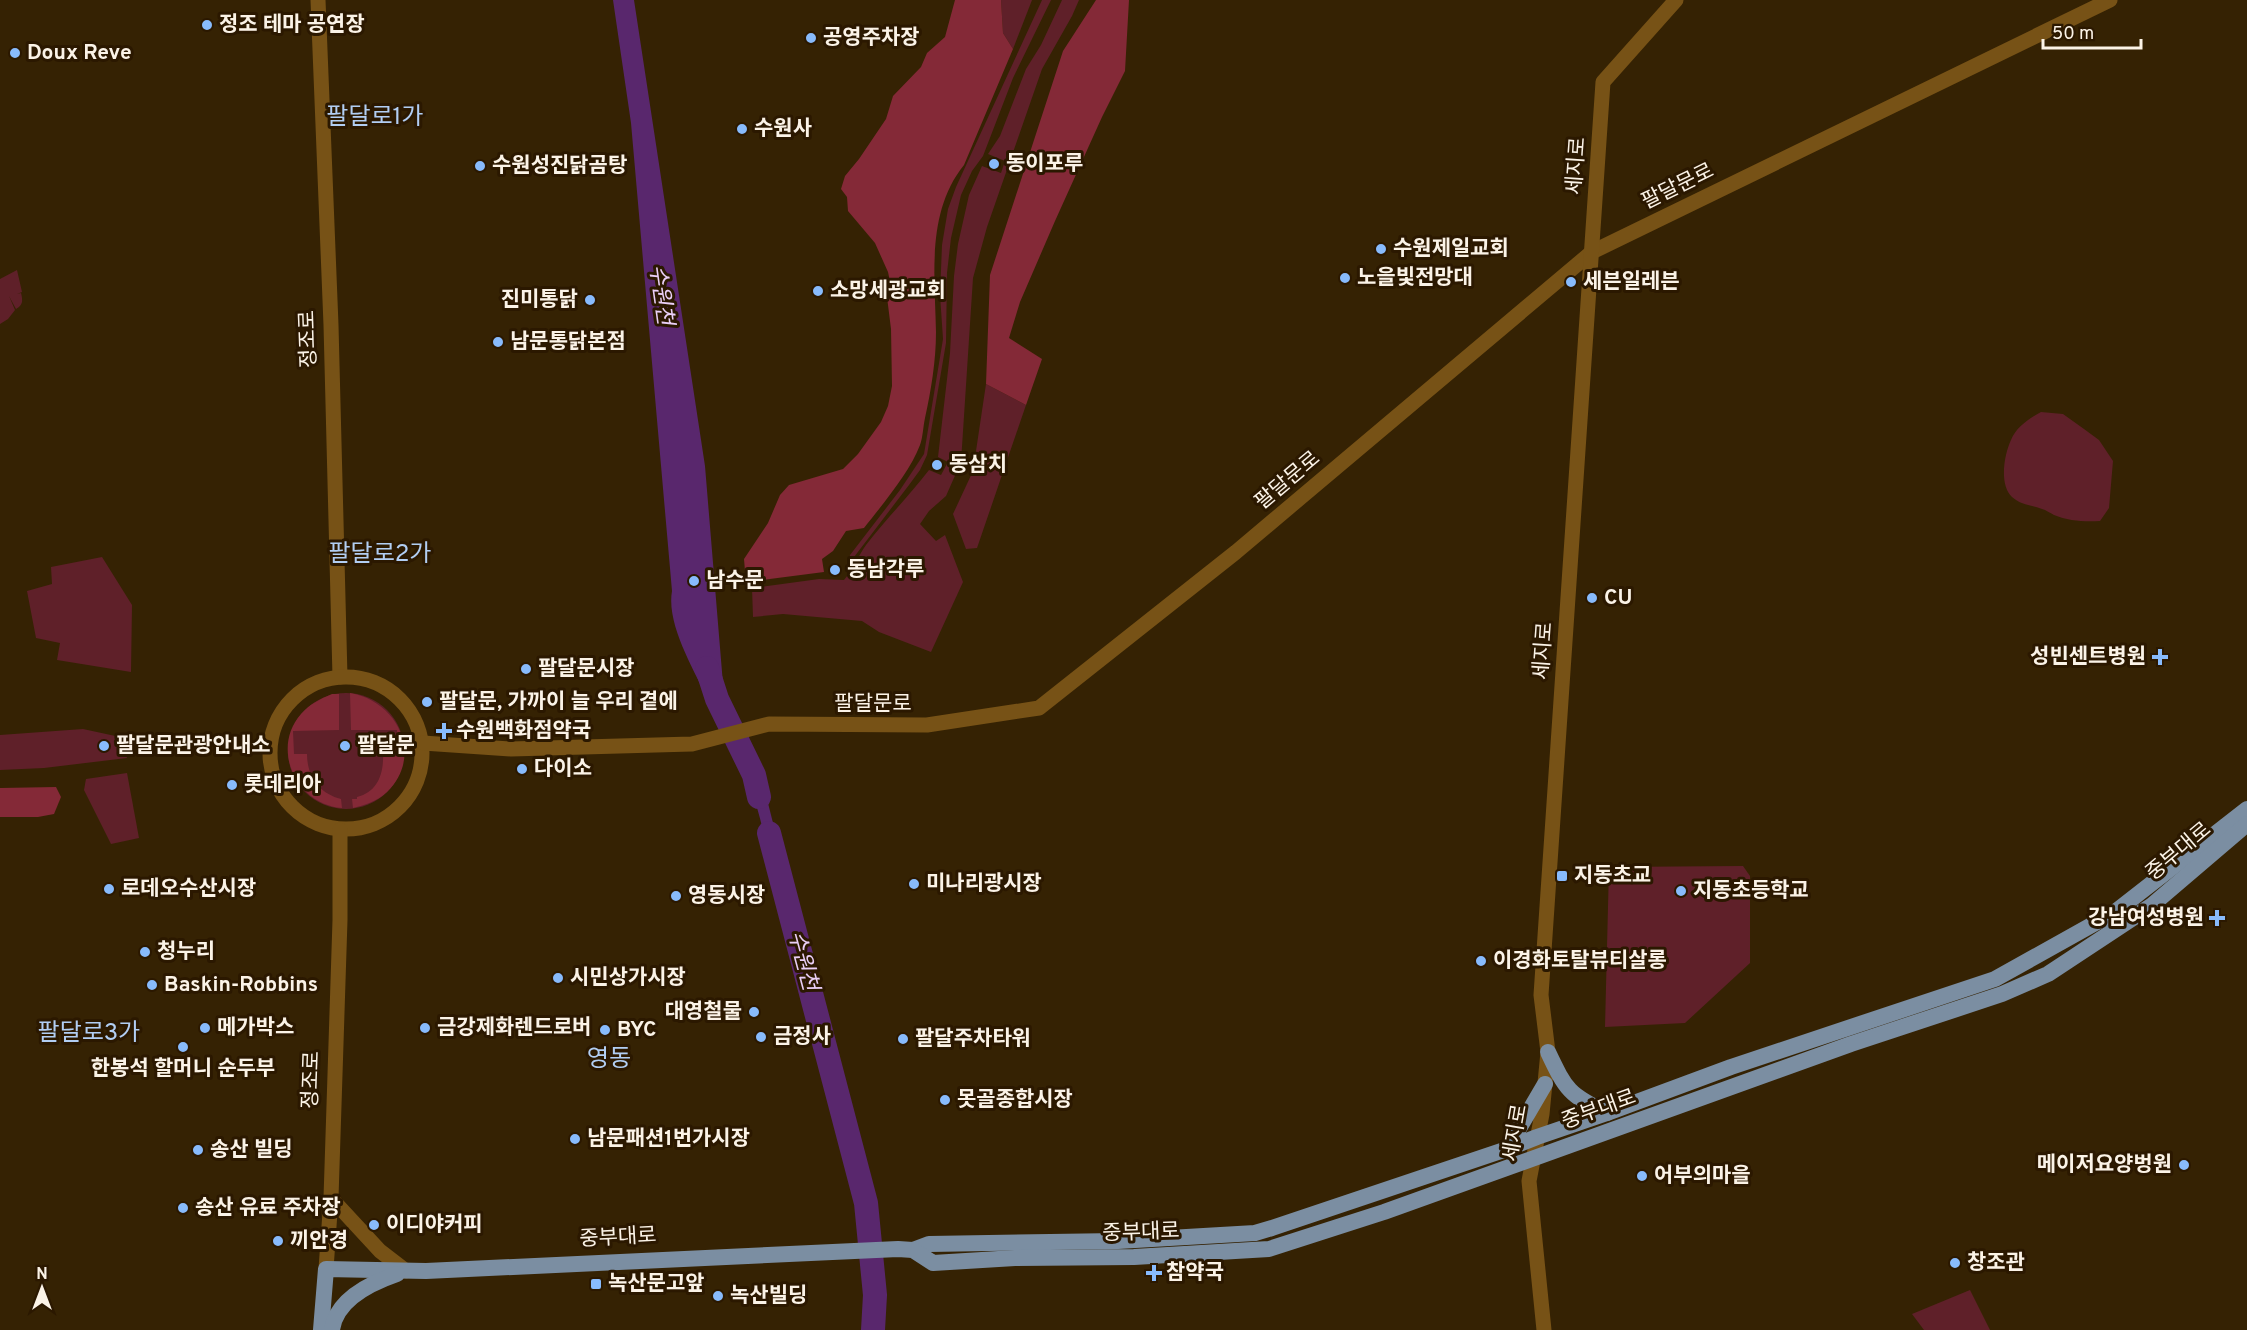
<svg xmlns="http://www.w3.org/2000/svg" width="2247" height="1330" font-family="Overpass,'Noto Sans KR',sans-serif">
	<rect width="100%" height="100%" fill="#352203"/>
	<!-- green -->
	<g fill="#5f2029">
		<polygon points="1001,0 1032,0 1013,49 1003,33"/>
		<polygon points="1042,0 1051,0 1013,78 983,156 972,171 961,195 951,238 947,273 946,343 927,455 920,470 909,485 848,565 850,555 900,490 924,454 943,339 940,295 942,245 948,209 956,187"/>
		<path d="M1062,0H1079L1072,16L1042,69L987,227L973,278L961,462L946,496L929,511L920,524L936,541L945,535L963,582L931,652L879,632L862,621L783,614L753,617L752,588L819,579L844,580C853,570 858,556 866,545C886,519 909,496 929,470L941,475L948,462L938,457L950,353L954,276L958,244L969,195L982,166L1001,173L1005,161L988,154L1000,136L1026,69L1041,45Z"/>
		<path d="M17,270L22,292L17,294L21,293C23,301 23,305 16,309L9,296L15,310L8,319L0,324V279Z"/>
		<polygon points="986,384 1026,405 977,548 966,549 953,514 973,471"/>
		<path d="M2041,412L2063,414L2084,429L2099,440L2113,461L2109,508L2100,521C2085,522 2068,521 2054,515C2050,513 2046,510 2042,509C2031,505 2021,505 2012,497C1999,485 2004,455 2011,440C2016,427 2030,418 2041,412Z"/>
		<polygon points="102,557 132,605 131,672 57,660 60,643 36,638 27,591 52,584 51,567"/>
		<circle cx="346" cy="751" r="58"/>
		<polygon points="83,729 120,737 127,758 44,768 0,770 0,735"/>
		<polygon points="127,773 139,838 111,844 84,790 86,779"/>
		<polygon points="1743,866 1750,876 1750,963 1685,1023 1605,1027 1609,867"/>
		<polygon points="1970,1290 1990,1330 1924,1330 1912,1314"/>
	</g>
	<!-- forest -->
	<g fill="#842937">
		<path d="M955,0H1001L1003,33L1013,49L964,165C926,212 935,277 936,332C936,361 931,391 925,418C923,427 923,437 920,445C910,472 882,505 864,528L846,531L833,551L822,559L824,572L755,581L745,571L744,559L768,523L780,495L789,485L843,469L858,454L881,422L888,406L892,386L891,329L887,297L891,286L888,272L875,243L848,211L847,197L841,189L845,176L859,159L886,119L893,96L921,67L927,53L945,37Z"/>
		<polygon points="1096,0 1129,0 1125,71 1102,117 1055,221 1020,302 1009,338 1042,359 1026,405 986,384 990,275 1063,51"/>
		<path d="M350,693C398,701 424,756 387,792C377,801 366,805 353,808L352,799H357V797C378,792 384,773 383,753H397V730H351Z"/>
		<path d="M332,694H339V730L293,731L294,754H307C307,778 321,794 341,799L342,808C297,805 270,749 301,714C310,704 320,699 332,694Z"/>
		<polygon points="56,787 61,797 54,814 38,817 0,817 0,788"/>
	</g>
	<!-- water -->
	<g fill="#59276d">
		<path d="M613,0H634L705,466L724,696L709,702C695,671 666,625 672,591L631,123Z"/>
		<path d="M759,763L756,768L767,799L783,863L770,868C765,834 757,801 743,770Z"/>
	</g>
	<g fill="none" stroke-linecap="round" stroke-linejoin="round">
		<!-- river -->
		<g stroke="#59276d" stroke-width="24">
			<polyline points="707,668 717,699 754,775 759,797"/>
			<polyline points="769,833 866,1203 875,1295 873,1330"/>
		</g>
		<!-- tertiary -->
		<g stroke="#775216" stroke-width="15">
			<polyline points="318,0 331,325 340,677"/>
			<circle cx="346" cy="753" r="76"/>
			<polyline points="423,743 511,749 692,744 769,724 927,725 1039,708 1236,552 1592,252 2110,0"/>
			<polyline points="331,1198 380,1251 406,1271"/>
			<polyline points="326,1269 331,1198 340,920 340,830"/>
			<polyline points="1544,1330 1529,1181 1542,1114 1548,1052 1541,995 1603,82 1676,0"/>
		</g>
		<!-- primary -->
		<g stroke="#7b8ea2" stroke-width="16">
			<path d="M1548,1052C1566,1090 1569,1095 1607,1113"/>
			<polyline points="1507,1149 1545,1084"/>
			<polyline points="913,1250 929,1244 1118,1241 1255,1233 1272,1228 1507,1149 1537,1137 1607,1113 1731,1067 1995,979 2115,912 2247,809"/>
			<polyline points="321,1330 326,1269 426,1271 898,1249 913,1250 933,1263 1015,1258 1134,1257 1269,1249 1384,1212 1851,1044 2002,994 2048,974 2151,906 2247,824"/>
			<path d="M332,1330C336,1299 371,1283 397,1274"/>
		</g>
	</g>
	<!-- markers -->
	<g fill="#88bbfc" stroke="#2b1800" stroke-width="2">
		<circle cx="207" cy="25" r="6"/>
		<circle cx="811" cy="38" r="6"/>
		<circle cx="15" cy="53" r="6"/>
		<circle cx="742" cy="129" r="6"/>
		<circle cx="994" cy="164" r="6"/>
		<circle cx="480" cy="166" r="6"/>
		<circle cx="1381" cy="249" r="6"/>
		<circle cx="1345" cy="278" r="6"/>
		<circle cx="1571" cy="282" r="6"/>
		<circle cx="818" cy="291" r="6"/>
		<circle cx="590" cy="300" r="6"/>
		<circle cx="498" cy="342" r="6"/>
		<circle cx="937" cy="465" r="6"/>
		<circle cx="835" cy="570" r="6"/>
		<circle cx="694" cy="581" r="6"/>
		<circle cx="1592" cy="598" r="6"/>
		<path d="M2157 648h6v6h6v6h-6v6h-6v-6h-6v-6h6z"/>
		<circle cx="526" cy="669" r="6"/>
		<circle cx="427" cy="702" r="6"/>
		<path d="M441 722h6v6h6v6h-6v6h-6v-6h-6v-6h6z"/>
		<circle cx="104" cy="746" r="6"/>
		<circle cx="345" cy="746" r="6"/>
		<circle cx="522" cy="769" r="6"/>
		<circle cx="232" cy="785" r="6"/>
		<rect x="1556" y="870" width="12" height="12" rx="3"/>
		<circle cx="914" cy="884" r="6"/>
		<circle cx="109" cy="889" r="6"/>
		<circle cx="1681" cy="891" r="6"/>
		<circle cx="676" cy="896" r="6"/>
		<path d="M2214 909h6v6h6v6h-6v6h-6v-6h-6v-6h6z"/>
		<circle cx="145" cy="952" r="6"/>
		<circle cx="1481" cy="961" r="6"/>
		<circle cx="558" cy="978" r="6"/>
		<circle cx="152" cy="985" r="6"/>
		<circle cx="754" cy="1012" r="6"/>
		<circle cx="205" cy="1028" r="6"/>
		<circle cx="425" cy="1028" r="6"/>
		<circle cx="605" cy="1030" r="6"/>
		<circle cx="761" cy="1037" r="6"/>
		<circle cx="903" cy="1039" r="6"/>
		<circle cx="183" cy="1047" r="6"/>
		<circle cx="945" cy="1100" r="6"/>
		<circle cx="575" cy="1139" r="6"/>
		<circle cx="198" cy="1150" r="6"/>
		<circle cx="2184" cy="1165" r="6"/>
		<circle cx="1642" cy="1176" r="6"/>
		<circle cx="183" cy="1208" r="6"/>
		<circle cx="374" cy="1225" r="6"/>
		<circle cx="278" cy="1241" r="6"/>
		<circle cx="1955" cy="1263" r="6"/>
		<path d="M1151 1264h6v6h6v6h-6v6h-6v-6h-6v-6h6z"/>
		<rect x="590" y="1278" width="12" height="12" rx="3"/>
		<circle cx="718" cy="1296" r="6"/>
	</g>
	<g text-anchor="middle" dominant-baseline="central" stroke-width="6" stroke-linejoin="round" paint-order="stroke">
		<!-- poi labels -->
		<g font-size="21" font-weight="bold" fill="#fbf3e7" stroke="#2b1800" text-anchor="start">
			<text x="219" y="25">정조 테마 공연장</text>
			<text x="823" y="38">공영주차장</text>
			<text x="27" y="53">Doux Reve</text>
			<text x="754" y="129">수원사</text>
			<text x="1006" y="164">동이포루</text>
			<text x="492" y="166">수원성진닭곰탕</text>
			<text x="1393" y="249">수원제일교회</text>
			<text x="1357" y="278">노을빛전망대</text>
			<text x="1583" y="282">세븐일레븐</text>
			<text x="830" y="291">소망세광교회</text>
			<text x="578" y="300" text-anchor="end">진미통닭</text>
			<text x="510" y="342">남문통닭본점</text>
			<text x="949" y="465">동삼치</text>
			<text x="847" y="570">동남각루</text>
			<text x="706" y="581">남수문</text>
			<text x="1604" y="598">CU</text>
			<text x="2146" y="657" text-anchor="end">성빈센트병원</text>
			<text x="538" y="669">팔달문시장</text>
			<text x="439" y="702">팔달문, 가까이 늘 우리 곁에</text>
			<text x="456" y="731">수원백화점약국</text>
			<text x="116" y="746">팔달문관광안내소</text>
			<text x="357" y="746">팔달문</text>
			<text x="534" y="769">다이소</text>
			<text x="244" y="785">롯데리아</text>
			<text x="1574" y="876">지동초교</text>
			<text x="926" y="884">미나리광시장</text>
			<text x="121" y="889">로데오수산시장</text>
			<text x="1693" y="891">지동초등학교</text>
			<text x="688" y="896">영동시장</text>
			<text x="2204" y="918" text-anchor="end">강남여성병원</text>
			<text x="157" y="952">청누리</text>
			<text x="1493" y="961">이경화토탈뷰티살롱</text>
			<text x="570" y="978">시민상가시장</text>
			<text x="164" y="985">Baskin-Robbins</text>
			<text x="742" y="1012" text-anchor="end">대영철물</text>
			<text x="217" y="1028">메가박스</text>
			<text x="437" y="1028">금강제화렌드로버</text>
			<text x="617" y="1030">BYC</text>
			<text x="773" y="1037">금정사</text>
			<text x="915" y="1039">팔달주차타워</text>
			<text x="183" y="1069" text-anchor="middle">한봉석 할머니 순두부</text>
			<text x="957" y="1100">못골종합시장</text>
			<text x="587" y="1139">남문패션1번가시장</text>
			<text x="210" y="1150">송산 빌딩</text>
			<text x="2172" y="1165" text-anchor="end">메이저요양벙원</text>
			<text x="1654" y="1176">어부의마을</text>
			<text x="195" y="1208">송산 유료 주차장</text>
			<text x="386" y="1225">이디야커피</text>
			<text x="290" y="1241">끼안경</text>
			<text x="1967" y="1263">창조관</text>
			<text x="1166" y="1273">참약국</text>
			<text x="608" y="1284">녹산문고앞</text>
			<text x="730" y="1296">녹산빌딩</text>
		</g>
		<!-- street labels -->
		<g font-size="21" fill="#fbf3e7" stroke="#2b1800">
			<text transform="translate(1577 166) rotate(-86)">세지로</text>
			<text transform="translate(1678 187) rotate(-26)">팔달문로</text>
			<text transform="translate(309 339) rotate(-92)">정조로</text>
			<text transform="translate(1288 481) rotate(-40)">팔달문로</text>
			<text transform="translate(1544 651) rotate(-86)">세지로</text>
			<text x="873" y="704">팔달문로</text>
			<text transform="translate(2179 852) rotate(-40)">중부대로</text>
			<text transform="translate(312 1080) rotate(-88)">정조로</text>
			<text transform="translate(1599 1110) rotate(-20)">중부대로</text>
			<text transform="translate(1516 1133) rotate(-80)">세지로</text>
			<text transform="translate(1141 1233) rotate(-2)">중부대로</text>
			<text transform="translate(618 1238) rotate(-3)">중부대로</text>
		</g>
		<!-- water labels -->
		<g font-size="22" font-style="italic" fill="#eacff7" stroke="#2b1800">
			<text transform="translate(660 295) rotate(82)">수원천</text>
			<text transform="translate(802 961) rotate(75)">수원천</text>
		</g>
		<!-- quarter labels -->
		<g font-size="24" fill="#b2cef3" stroke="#2b1800">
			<text x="375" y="118">팔달로1가</text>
			<text x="380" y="555">팔달로2가</text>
			<text x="89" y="1034">팔달로3가</text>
			<text x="609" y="1060">영동</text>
		</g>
	</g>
	<!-- north arrow -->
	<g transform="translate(42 1288)" stroke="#2b1800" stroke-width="4.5" paint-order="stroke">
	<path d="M0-4.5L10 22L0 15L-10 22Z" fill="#fbf3e7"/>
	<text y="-9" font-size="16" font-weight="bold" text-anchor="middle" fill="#fbf3e7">N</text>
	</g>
	<!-- scale -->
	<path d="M2043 39v9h98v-9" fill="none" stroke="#fbf3e7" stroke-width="3"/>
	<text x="2052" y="39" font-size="18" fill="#fbf3e7" stroke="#2b1800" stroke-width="4.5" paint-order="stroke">50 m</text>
</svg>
